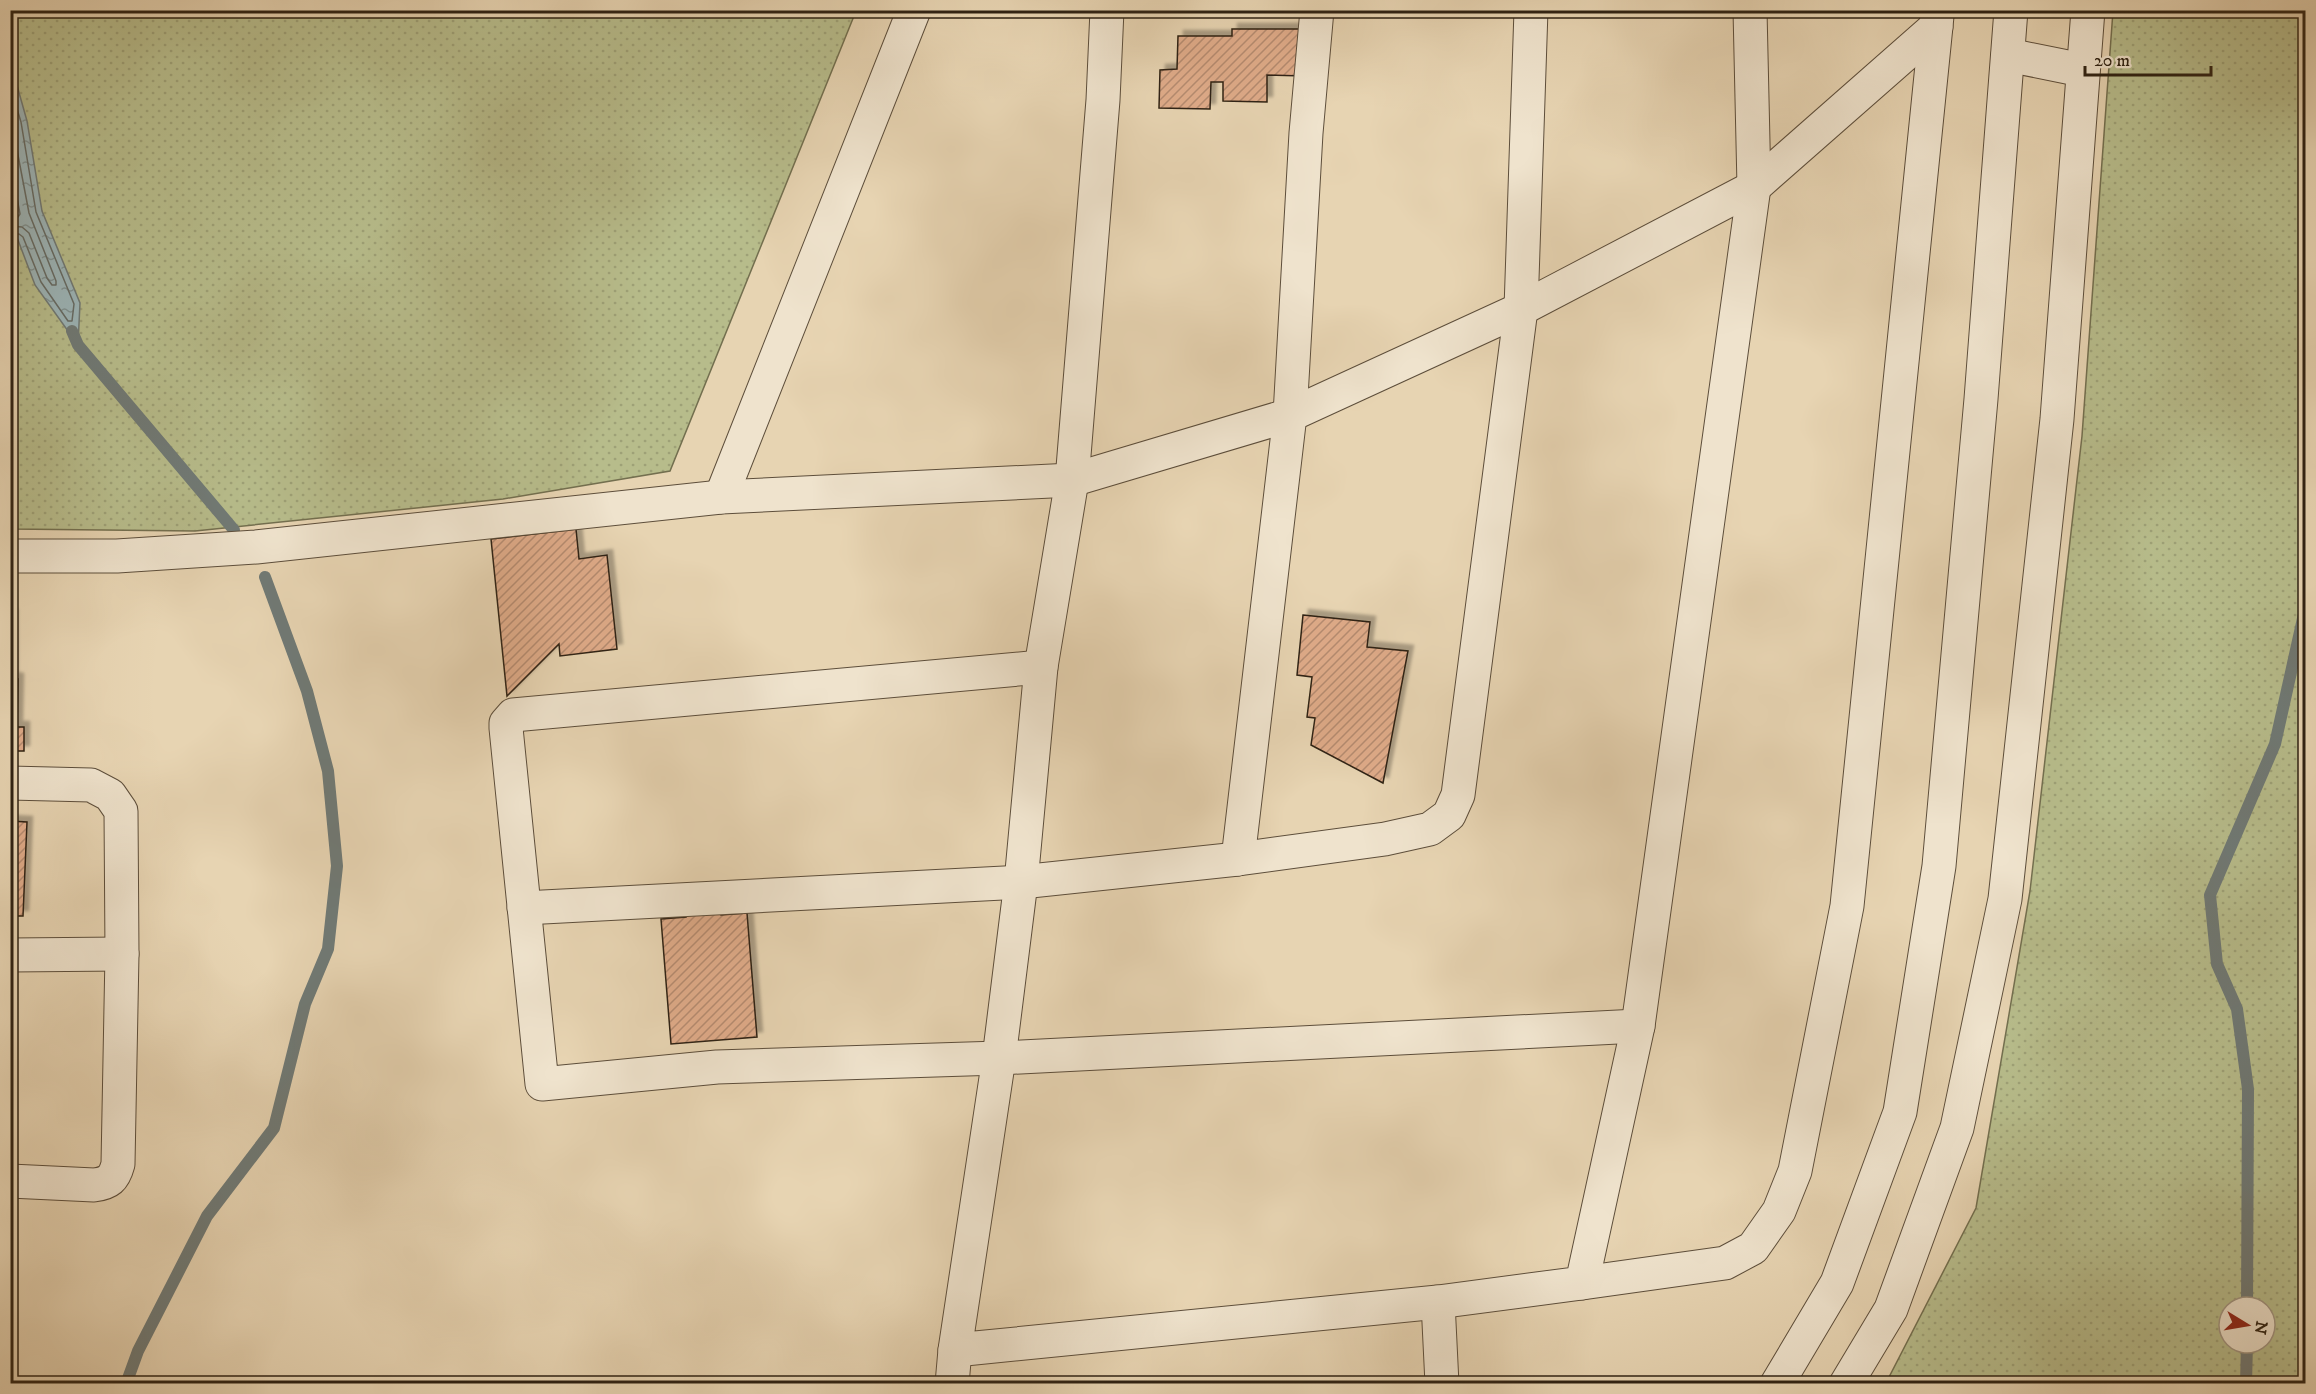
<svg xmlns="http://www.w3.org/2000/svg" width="2316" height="1394" font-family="'IM FELL DW Pica',serif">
	<defs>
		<pattern id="grass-dots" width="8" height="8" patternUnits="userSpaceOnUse" patternTransform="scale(1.5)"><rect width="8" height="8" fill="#b7bc8b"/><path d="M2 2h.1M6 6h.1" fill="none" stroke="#9ea177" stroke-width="1.8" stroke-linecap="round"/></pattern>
		<pattern id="water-ripples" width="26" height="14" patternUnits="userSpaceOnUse" patternTransform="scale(1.5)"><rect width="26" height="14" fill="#9cb5b8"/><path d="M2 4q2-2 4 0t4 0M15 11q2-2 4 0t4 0" fill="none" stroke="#809394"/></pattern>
		<pattern id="building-hatch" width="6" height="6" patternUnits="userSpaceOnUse" patternTransform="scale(1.5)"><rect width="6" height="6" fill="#dfab89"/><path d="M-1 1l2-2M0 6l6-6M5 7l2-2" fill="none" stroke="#b58b6f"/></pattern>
		<filter id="shadow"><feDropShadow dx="5.5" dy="-5.5" stdDeviation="1.5" flood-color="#0004"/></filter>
	</defs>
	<rect width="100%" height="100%" fill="#e7d4b2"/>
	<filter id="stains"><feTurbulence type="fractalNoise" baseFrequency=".00333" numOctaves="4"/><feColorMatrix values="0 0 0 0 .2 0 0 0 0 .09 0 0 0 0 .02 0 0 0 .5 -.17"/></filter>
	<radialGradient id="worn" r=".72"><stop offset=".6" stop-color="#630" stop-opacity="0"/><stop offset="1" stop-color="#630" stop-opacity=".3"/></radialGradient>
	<!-- grass -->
	<g fill="url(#grass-dots)" stroke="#736f4f" stroke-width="1.5" fill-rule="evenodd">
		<polygon points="11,11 856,11 670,471 503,499 195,531 11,529"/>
		<path d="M2113,11H2305V1383H1886L1976,1208L2030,891L2082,436ZM2229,1307H2265V1343H2229Z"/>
	</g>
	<!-- water -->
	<polygon fill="url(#water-ripples)" stroke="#707a76" stroke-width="1.5" points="11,64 27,121 42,211 80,303 78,345 35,285 18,240 11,240"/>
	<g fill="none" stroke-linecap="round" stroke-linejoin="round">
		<!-- shore -->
		<g stroke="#666c66" stroke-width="1.5">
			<polyline points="10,86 21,122 36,212 74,304 72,321 68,321 41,282 23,237 19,234 10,234"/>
			<polyline points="10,113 29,213 56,281 56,285 52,285 47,278 29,233 22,227 10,226"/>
			<polyline points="10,160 20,214 18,217 10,217"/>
		</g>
		<!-- stream -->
		<g stroke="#707a76" stroke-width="12">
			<polyline points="72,331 78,345 234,530"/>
			<polyline points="2247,1307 2248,1089 2237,1009 2217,964 2210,895 2275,744 2306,605"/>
			<polyline points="126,1384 138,1351 207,1216 274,1128 305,1004 328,949 337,866 328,771 307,691 265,577"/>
			<polyline points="2246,1384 2247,1343"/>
		</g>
	</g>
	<!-- building -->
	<g fill="url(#building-hatch)" stroke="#2f2213" stroke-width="1.5" filter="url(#shadow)">
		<polygon points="1232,29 1305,29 1304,76 1267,75 1267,102 1223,101 1223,82 1211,82 1210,109 1159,108 1160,70 1177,69 1178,36 1232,36"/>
		<polygon points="576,529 579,559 607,555 617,649 560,656 559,644 507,696 491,539"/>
		<polygon points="10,615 12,615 12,678 18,679 17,727 24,727 24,751 10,751"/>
		<polygon points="1303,615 1370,622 1367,647 1408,651 1383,783 1311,745 1315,718 1307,717 1312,677 1297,675"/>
		<polygon points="10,821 27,822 23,916 10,916"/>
		<polygon points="719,903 721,915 747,913 757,1037 671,1044 661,919 686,917 685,906"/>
	</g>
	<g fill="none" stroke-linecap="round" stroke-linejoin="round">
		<defs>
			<g id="minor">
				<polyline points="1107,10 1103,100 1072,480 1041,667 1021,882 999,1058 955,1350 1438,1302 1582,1283 1638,1026 1754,187 1750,10"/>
				<polyline points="2008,55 2082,70"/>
				<polyline points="721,497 914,10"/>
				<polyline points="10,556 117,556 256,547 721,497 1072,480 1290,415 1521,309 1754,187 1936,27"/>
				<polyline points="1041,667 513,715 506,723 506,728 542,1084 717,1067 999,1058 1638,1026"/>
				<path d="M10,783L91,785L110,795L121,811L122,954L118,1164C114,1179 109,1183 94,1185L10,1181"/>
				<polyline points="1238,859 1290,415 1306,133 1317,10"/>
				<polyline points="524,908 1021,882 1238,859 1385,839 1430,829 1449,815 1458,795 1521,309 1531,10"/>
				<polyline points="10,955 122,954"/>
				<polyline points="1582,1283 1725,1263 1753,1248 1779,1211 1795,1171 1847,906 1937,16"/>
				<polyline points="1438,1302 1442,1384"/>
				<polyline points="952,1384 955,1350"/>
				<polyline points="1777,1384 1837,1283 1900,1112 1939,866 1981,399 2011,10"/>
				<polyline points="1846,1384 1891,1309 1957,1128 2005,899 2057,419 2088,10"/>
			</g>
		</defs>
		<!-- minor casing -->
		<use href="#minor" stroke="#5d4e3b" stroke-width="35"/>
		<!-- minor -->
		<use href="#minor" stroke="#efe3cd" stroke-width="33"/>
	</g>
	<!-- margin -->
	<rect width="2316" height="1394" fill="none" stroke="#e7d4b2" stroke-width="36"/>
	<rect x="12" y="12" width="2292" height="1370" fill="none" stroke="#2f2213" stroke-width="3"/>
	<rect x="18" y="18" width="2280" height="1358" fill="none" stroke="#2f2213" stroke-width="1.5"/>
	<!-- north arrow -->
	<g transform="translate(2247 1325) rotate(101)"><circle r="28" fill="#efe3cd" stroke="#a29683" stroke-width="1.5"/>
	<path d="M0-4.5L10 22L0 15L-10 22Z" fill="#8f2418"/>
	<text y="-9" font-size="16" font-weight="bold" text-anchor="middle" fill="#2f2213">N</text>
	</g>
	<!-- scale -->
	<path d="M2085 66v9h126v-9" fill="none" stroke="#2f2213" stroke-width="3"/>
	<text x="2094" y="66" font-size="18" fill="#2f2213" stroke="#efe3cd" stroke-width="4.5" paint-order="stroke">20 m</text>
	<rect width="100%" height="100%" filter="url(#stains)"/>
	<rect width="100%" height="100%" fill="url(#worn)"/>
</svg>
